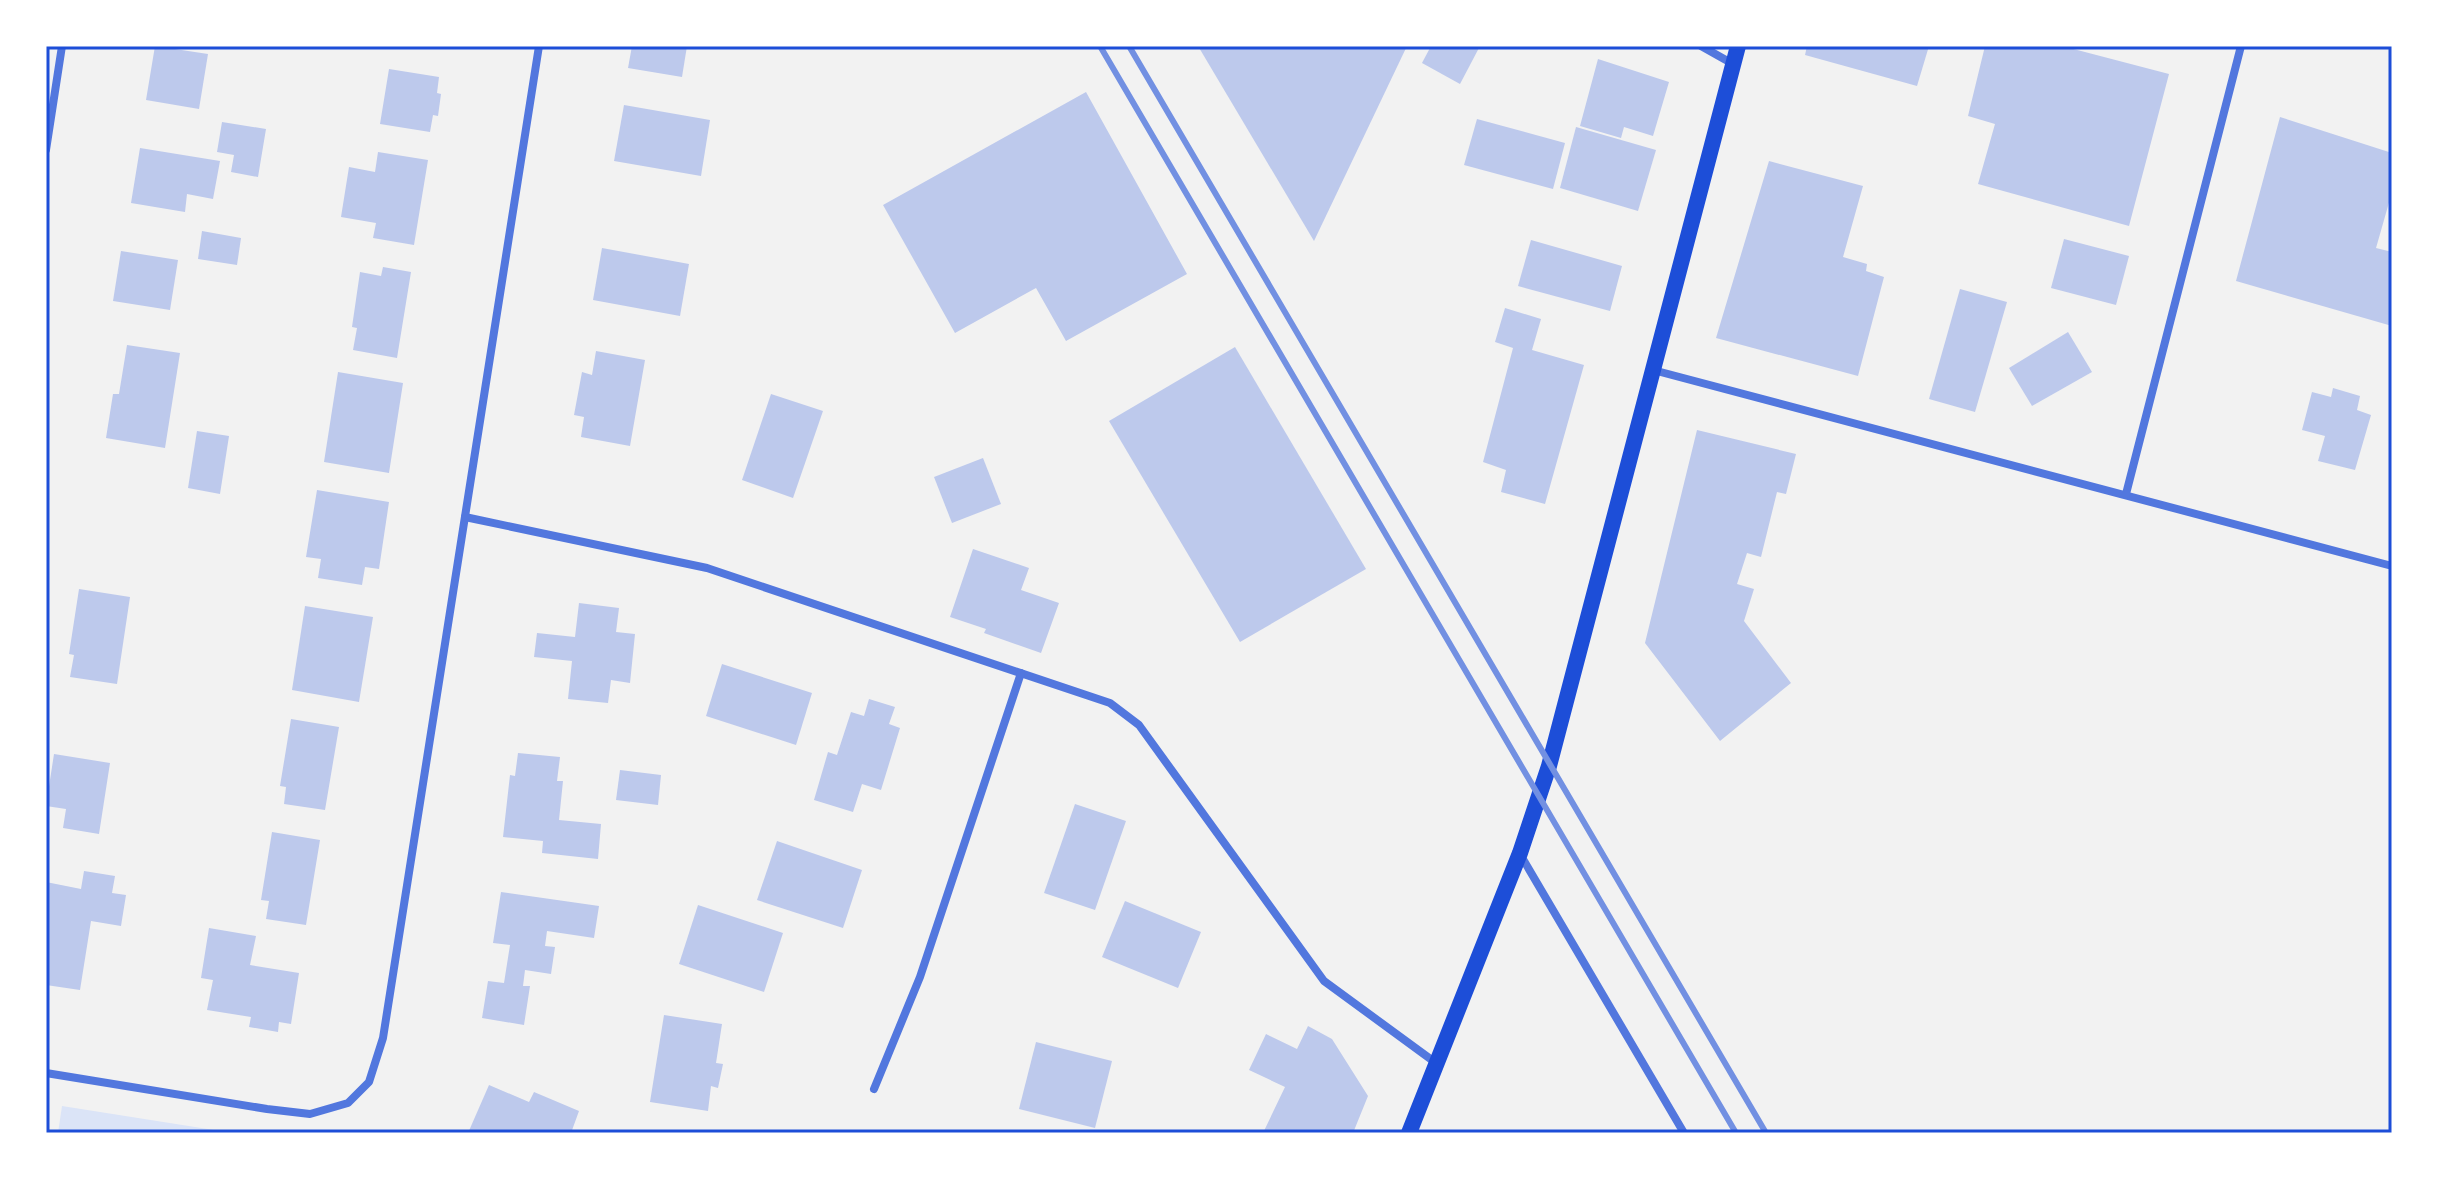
<svg xmlns="http://www.w3.org/2000/svg" width="2438" height="1179" font-family="'PT Sans',sans-serif">
	<rect width="100%" height="100%" fill="#f2f2f2"/>
	<!-- green -->
	<polygon fill="#dbe4f7" points="62,1106 233,1133 58,1133"/>
	<!-- building -->
	<g fill="#bdc9ec">
		<polygon points="155,46 208,54 199,109 146,100"/>
		<polygon points="632,46 687,46 682,77 628,68"/>
		<polygon points="1198,46 1407,46 1314,241"/>
		<polygon points="1431,46 1480,46 1460,84 1422,63"/>
		<polygon points="1807,46 1929,46 1917,86 1805,55"/>
		<polygon points="1985,46 2062,46 2169,74 2129,226 1978,184 1995,124 1968,116"/>
		<polygon points="1598,59 1669,82 1653,136 1624,127 1621,138 1580,126"/>
		<polygon points="389,69 439,77 437,93 441,94 438,116 433,115 430,132 380,124"/>
		<polygon points="1086,92 1187,274 1066,341 1036,288 955,333 883,205"/>
		<polygon points="624,105 710,120 701,176 614,161"/>
		<polygon points="2280,117 2392,153 2392,192 2376,248 2392,252 2392,326 2236,281"/>
		<polygon points="1477,119 1565,143 1553,189 1464,165"/>
		<polygon points="222,122 266,129 258,177 231,172 234,155 217,152"/>
		<polygon points="1576,127 1656,150 1638,211 1560,188"/>
		<polygon points="140,148 220,161 213,199 187,194 185,212 131,203"/>
		<polygon points="378,152 428,160 414,245 373,238 376,223 341,217 349,167 375,172"/>
		<polygon points="1769,161 1863,186 1843,257 1867,264 1866,271 1884,277 1858,376 1716,338"/>
		<polygon points="202,231 241,238 237,265 198,259"/>
		<polygon points="2064,239 2129,256 2116,305 2051,288"/>
		<polygon points="1531,240 1622,266 1610,311 1518,286"/>
		<polygon points="602,248 689,264 680,316 593,300"/>
		<polygon points="121,251 178,260 170,310 113,301"/>
		<polygon points="383,267 411,272 397,358 353,350 357,328 352,327 360,272 381,276"/>
		<polygon points="1960,289 2007,302 1975,412 1929,399"/>
		<polygon points="1505,308 1541,319 1532,350 1584,365 1545,504 1501,492 1506,470 1483,462 1513,348 1495,342"/>
		<polygon points="2068,332 2092,372 2032,406 2009,368"/>
		<polygon points="127,345 180,353 165,448 106,438 113,394 119,394"/>
		<polygon points="1235,347 1366,569 1240,642 1109,421"/>
		<polygon points="596,351 645,360 630,446 581,437 584,417 574,415 582,372 592,375"/>
		<polygon points="338,372 403,383 389,473 324,462"/>
		<polygon points="2333,388 2360,396 2357,410 2371,415 2355,470 2318,461 2325,436 2302,430 2312,392 2331,397"/>
		<polygon points="771,394 823,411 793,498 742,480"/>
		<polygon points="1697,430 1796,454 1786,494 1777,492 1761,557 1747,553 1737,584 1754,589 1744,621 1791,683 1720,741 1645,643"/>
		<polygon points="197,431 229,436 220,494 188,488"/>
		<polygon points="983,458 1001,504 952,523 934,477"/>
		<polygon points="317,490 389,502 379,569 365,567 362,585 318,578 321,559 306,557"/>
		<polygon points="973,549 1029,568 1021,590 1059,603 1041,653 984,633 986,629 950,617"/>
		<polygon points="79,589 130,597 117,684 70,677 74,655 69,654"/>
		<polygon points="579,603 619,608 616,632 635,634 630,683 611,680 608,703 568,699 572,661 534,657 537,633 575,637"/>
		<polygon points="305,606 373,617 359,702 292,690"/>
		<polygon points="722,664 812,693 796,745 706,716"/>
		<polygon points="869,699 895,707 889,724 900,728 881,790 862,784 853,812 814,800 828,752 837,755 851,712 864,716"/>
		<polygon points="291,719 339,727 325,810 284,804 286,787 280,786"/>
		<polygon points="518,753 560,757 557,781 563,781 559,820 601,824 598,859 542,853 543,841 503,837 510,775 515,776"/>
		<polygon points="54,754 110,763 99,834 63,828 66,809 46,806"/>
		<polygon points="620,770 661,775 658,805 616,800"/>
		<polygon points="1075,804 1126,821 1095,910 1044,893"/>
		<polygon points="272,832 320,840 306,925 266,919 269,901 261,900"/>
		<polygon points="777,841 862,870 843,928 757,900"/>
		<polygon points="84,871 115,876 112,893 126,895 121,926 91,921 80,990 46,985 46,882 81,889"/>
		<polygon points="501,892 599,906 594,938 547,931 545,946 555,947 551,974 525,970 523,986 530,986 524,1025 482,1018 488,981 504,983 510,945 493,943"/>
		<polygon points="1125,901 1201,932 1178,988 1102,957"/>
		<polygon points="698,905 783,933 764,992 679,964"/>
		<polygon points="209,928 256,936 250,965 299,973 291,1024 279,1022 278,1032 249,1027 251,1017 207,1010 213,980 201,978"/>
		<polygon points="664,1015 722,1024 716,1063 723,1064 718,1088 711,1086 708,1111 650,1102"/>
		<polygon points="1308,1026 1332,1039 1368,1096 1353,1133 1263,1133 1285,1087 1249,1070 1266,1034 1297,1049"/>
		<polygon points="1036,1042 1112,1061 1095,1128 1019,1109"/>
		<polygon points="489,1085 529,1102 534,1092 579,1111 571,1133 468,1133"/>
	</g>
	<g fill="none" stroke-linecap="round" stroke-linejoin="round">
		<!-- minor -->
		<g stroke="#5277de" stroke-width="8">
			<polyline points="1701,46 1733,64"/>
			<polyline points="46,150 62,46"/>
			<polyline points="1653,370 2392,566"/>
			<polyline points="2126,494 2241,46"/>
			<polyline points="465,517 707,568 1110,703 1139,725 1324,981 1436,1063"/>
			<polyline points="1520,854 1684,1133"/>
			<polyline points="46,1073 267,1109 310,1114 348,1103 369,1082 383,1038 539,46"/>
			<polyline points="874,1089 920,977 1021,673"/>
		</g>
		<!-- secondary -->
		<polyline stroke="#1d4ed8" stroke-width="16" points="1409,1133 1520,853 1549,766 1738,46"/>
		<!-- rail -->
		<g stroke="#7290e2" stroke-width="6">
			<polyline points="1100,46 1736,1133"/>
			<polyline points="1129,46 1766,1133"/>
		</g>
	</g>
	<!-- border -->
	<rect width="2438" height="1179" fill="none" stroke="#ffffff" stroke-width="96"/>
	<rect x="48" y="48" width="2342" height="1083" fill="none" stroke="#1d4ed8" stroke-width="3"/>
</svg>
